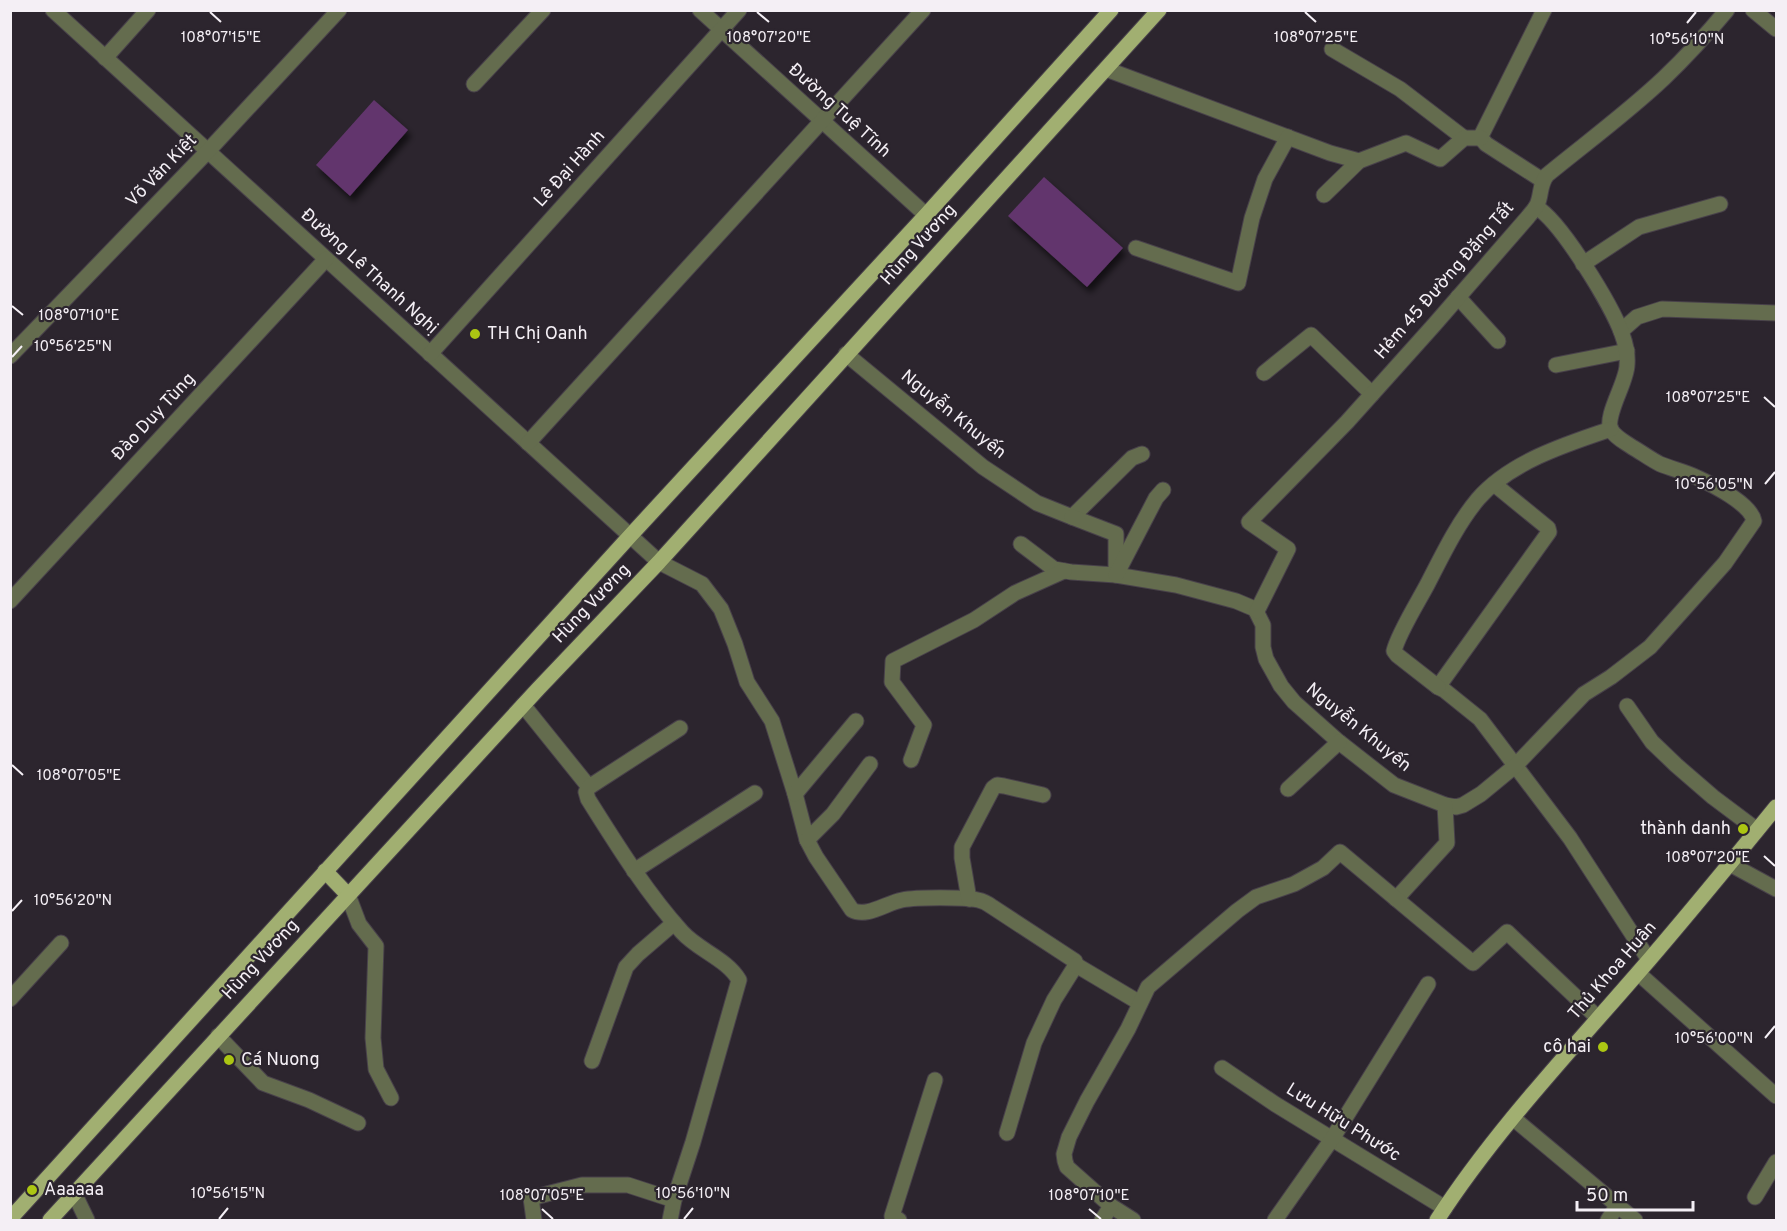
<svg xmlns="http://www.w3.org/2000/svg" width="1787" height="1231" font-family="Overpass,sans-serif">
	<defs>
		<filter id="shadow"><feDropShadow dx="3.5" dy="6" stdDeviation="3" flood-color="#0009"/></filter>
	</defs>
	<rect width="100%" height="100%" fill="#2c252e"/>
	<!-- building -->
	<g fill="#62366d" filter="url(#shadow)">
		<polygon points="374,100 408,130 350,196 316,165"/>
		<polygon points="1044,177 1123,248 1087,287 1008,216"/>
	</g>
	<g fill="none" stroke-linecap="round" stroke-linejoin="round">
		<defs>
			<g id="minor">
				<path d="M53,10L659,562L702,584L721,609L735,644L747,682L772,721L795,794L807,840L816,857L852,910C867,918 886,903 902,900C917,897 963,897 978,900C983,901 987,903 991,906L1075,961L1076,965L1054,1000L1034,1043L1007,1133"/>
				<polyline points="700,10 926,215"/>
				<polyline points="1753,10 1776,29"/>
				<polyline points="1332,49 1400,89 1464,138"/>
				<polyline points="105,58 148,10"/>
				<polyline points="1106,69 1330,153 1359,161"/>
				<polyline points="474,84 543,10"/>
				<polyline points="1542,180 1486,144 1481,138 1482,134 1544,10"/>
				<polyline points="1324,195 1359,161 1406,143 1440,159 1464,138 1481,138"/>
				<polyline points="1136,248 1238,283 1252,218 1265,179 1288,137"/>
				<polyline points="1583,264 1639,227 1720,204"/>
				<polyline points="1458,297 1498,341"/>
				<polyline points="1621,331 1637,317 1662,309 1776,313"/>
				<polyline points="430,354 739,10"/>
				<polyline points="846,354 983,467 1037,503 1072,517 1132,458 1142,454"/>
				<polyline points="10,356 208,151 339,10"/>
				<polyline points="1556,365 1627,351"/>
				<polyline points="1264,373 1311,335 1372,394"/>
				<polyline points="528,443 923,10"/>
				<polyline points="1494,484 1548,528 1549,532 1438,687 1444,690 1480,719 1570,838 1649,960"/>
				<polyline points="1072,517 1116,534 1116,572"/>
				<path d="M1021,544L1054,569L1071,572L1116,575L1176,585L1236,601L1255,609L1263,625V647L1266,659L1281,686L1294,702L1339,742L1394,785L1445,805L1456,807L1463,805L1481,794L1515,766L1584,694L1611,677L1650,647L1725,563L1754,521C1751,504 1713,485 1698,478C1686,472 1672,469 1660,464C1650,459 1641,452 1632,447C1625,442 1616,438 1611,430C1604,416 1627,382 1627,365C1628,354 1626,345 1622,334C1612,306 1561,221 1536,207"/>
				<polyline points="1116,575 1156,498 1163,490"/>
				<polyline points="10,601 326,259"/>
				<path d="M1257,611L1288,549L1249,522L1347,422L1434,325L1528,217C1531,213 1535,209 1537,205C1542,194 1539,185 1547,175C1586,143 1627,113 1664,78C1686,57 1707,34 1727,10"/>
				<path d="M1438,687L1397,655L1394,651C1398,634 1418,602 1427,585C1442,556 1457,524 1478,499C1510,462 1566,444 1611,429"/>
				<polyline points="523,705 589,787"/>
				<polyline points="1627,706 1652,742 1676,765 1713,797 1757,830"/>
				<polyline points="911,760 924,725 892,682 893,661 974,620 1015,593 1064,571"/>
				<polyline points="1288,789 1339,742"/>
				<polyline points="795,794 856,721"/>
				<polyline points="807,840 833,814 870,764"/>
				<polyline points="1730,864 1776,889"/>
				<polyline points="634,871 755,793"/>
				<polyline points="348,895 359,924 376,946 373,1038 376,1069 391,1098"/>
				<polyline points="969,899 962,858 962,847 993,788 997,785 1004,786 1043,795"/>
				<polyline points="1396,899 1447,843 1445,805"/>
				<polyline points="1076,965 1140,1003"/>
				<polyline points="1638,973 1776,1096"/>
				<polyline points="10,999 61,943"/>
				<polyline points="218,1036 263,1083 309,1100 358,1123"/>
				<polyline points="592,1061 626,967 638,954 674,923"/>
				<polyline points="1222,1068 1275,1104 1445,1208"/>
				<polyline points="1513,1118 1635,1220"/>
				<polyline points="74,1193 87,1220"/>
				<polyline points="1755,1197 1776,1162"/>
				<polyline points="1111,1206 1133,1220"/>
				<polyline points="534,1220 531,1198 582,1185 628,1185 674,1200"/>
				<path d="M670,1220L674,1200L693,1142L739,980C727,959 698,950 682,932C646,892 617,845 588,799L586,792L589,787L680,728"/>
				<polyline points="899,1220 892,1216 935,1080"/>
				<polyline points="1102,1220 1111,1206 1067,1167 1065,1161 1064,1154 1069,1137 1087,1101 1128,1029 1148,987 1237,911 1256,897 1294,884 1323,868 1340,852 1473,963 1507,932 1598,1018"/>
				<polyline points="1275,1220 1332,1139 1428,984"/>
				<polyline points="1608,1220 1617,1206"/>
			</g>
			<g id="major">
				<polyline points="325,871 348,895"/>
				<polyline points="10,1219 630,536 926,215 1111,10"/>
				<polyline points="50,1220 538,689 659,562 1159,10"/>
				<path d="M1437,1220C1492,1135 1563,1059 1630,982C1680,925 1728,866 1776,807"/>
			</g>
		</defs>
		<!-- minor casing -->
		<use href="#minor" stroke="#48414a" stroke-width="17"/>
		<!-- major casing -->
		<use href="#major" stroke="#48414a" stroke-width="17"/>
		<!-- minor -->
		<use href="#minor" stroke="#646c4e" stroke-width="15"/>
		<!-- major -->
		<use href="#major" stroke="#a1af71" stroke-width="15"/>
	</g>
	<!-- ticks -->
	<path fill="none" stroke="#f4eff5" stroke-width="2" d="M210,12L221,22M757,12L769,22M1305,12L1316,22M1687,23L1696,12M12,306L23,315M12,357L22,346M1764,397L1775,407M1765,484L1775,472M12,765L23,775M1764,856L1775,866M12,911L22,900M1765,1038L1775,1026M542,1209L553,1219M1089,1209L1101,1219M219,1219L228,1208M684,1219L693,1208"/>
	<!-- markers -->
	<g fill="#acc613" stroke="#2c252e" stroke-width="2">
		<circle cx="475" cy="334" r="6"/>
		<circle cx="1743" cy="829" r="6"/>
		<circle cx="1603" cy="1047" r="6"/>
		<circle cx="229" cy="1060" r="6"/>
		<circle cx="32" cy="1190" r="6"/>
	</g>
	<g text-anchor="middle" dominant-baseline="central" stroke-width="4.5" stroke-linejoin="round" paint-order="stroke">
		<!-- street labels -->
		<g font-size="18" fill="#f4eff5" stroke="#2c252e">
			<text transform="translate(839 111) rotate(42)">Đường Tuệ Tĩnh</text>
			<text transform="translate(570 169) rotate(-48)">Lê Đại Hành</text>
			<text transform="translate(162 171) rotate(-46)">Võ Văn Kiệt</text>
			<text transform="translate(919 245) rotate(-48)">Hùng Vương</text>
			<text transform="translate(369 272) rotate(42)">Đường Lê Thanh Nghị</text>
			<text transform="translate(1445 281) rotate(-49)">Hẻm 45 Đường Đặng Tất</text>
			<text transform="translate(953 415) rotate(39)">Nguyễn Khuyến</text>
			<text transform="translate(154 417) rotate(-47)">Đào Duy Tùng</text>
			<text transform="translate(592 604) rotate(-46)">Hùng Vương</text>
			<text transform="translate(1358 728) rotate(39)">Nguyễn Khuyến</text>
			<text transform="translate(261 960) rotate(-47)">Hùng Vương</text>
			<text transform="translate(1613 971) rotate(-49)">Thủ Khoa Huân</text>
			<text transform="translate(1343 1123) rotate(32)">Lưu Hữu Phước</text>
		</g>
		<!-- poi labels -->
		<g font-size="18" fill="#f4eff5" stroke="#2c252e" text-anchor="start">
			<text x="487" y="334">TH Chị Oanh</text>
			<text x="1731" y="829" text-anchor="end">thành danh</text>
			<text x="1591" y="1047" text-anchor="end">cô hai</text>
			<text x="241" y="1060">Cá Nuong</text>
			<text x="44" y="1190">Aaaaaa</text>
		</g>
	</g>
	<g font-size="15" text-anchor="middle" fill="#f4eff5" stroke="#2c252e" stroke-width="4.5" stroke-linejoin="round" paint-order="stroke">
		<text x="221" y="42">108°07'15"E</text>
		<text x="769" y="42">108°07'20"E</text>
		<text x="1316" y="42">108°07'25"E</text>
		<text x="1687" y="44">10°56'10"N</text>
		<text x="79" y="320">108°07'10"E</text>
		<text x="73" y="351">10°56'25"N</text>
		<text x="1708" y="402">108°07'25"E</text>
		<text x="1714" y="489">10°56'05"N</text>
		<text x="79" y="780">108°07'05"E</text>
		<text x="1708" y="862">108°07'20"E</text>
		<text x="73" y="905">10°56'20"N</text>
		<text x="1714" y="1043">10°56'00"N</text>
		<text x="228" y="1198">10°56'15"N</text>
		<text x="693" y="1198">10°56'10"N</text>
		<text x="542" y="1200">108°07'05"E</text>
		<text x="1089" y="1200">108°07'10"E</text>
	</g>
	<!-- border -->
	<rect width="1787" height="1231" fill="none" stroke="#f4eff5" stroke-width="24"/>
	<!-- scale -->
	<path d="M1577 1201v9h116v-9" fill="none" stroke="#f4eff5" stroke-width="3"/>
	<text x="1586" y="1201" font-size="18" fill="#f4eff5" stroke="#2c252e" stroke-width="4.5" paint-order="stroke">50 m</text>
</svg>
